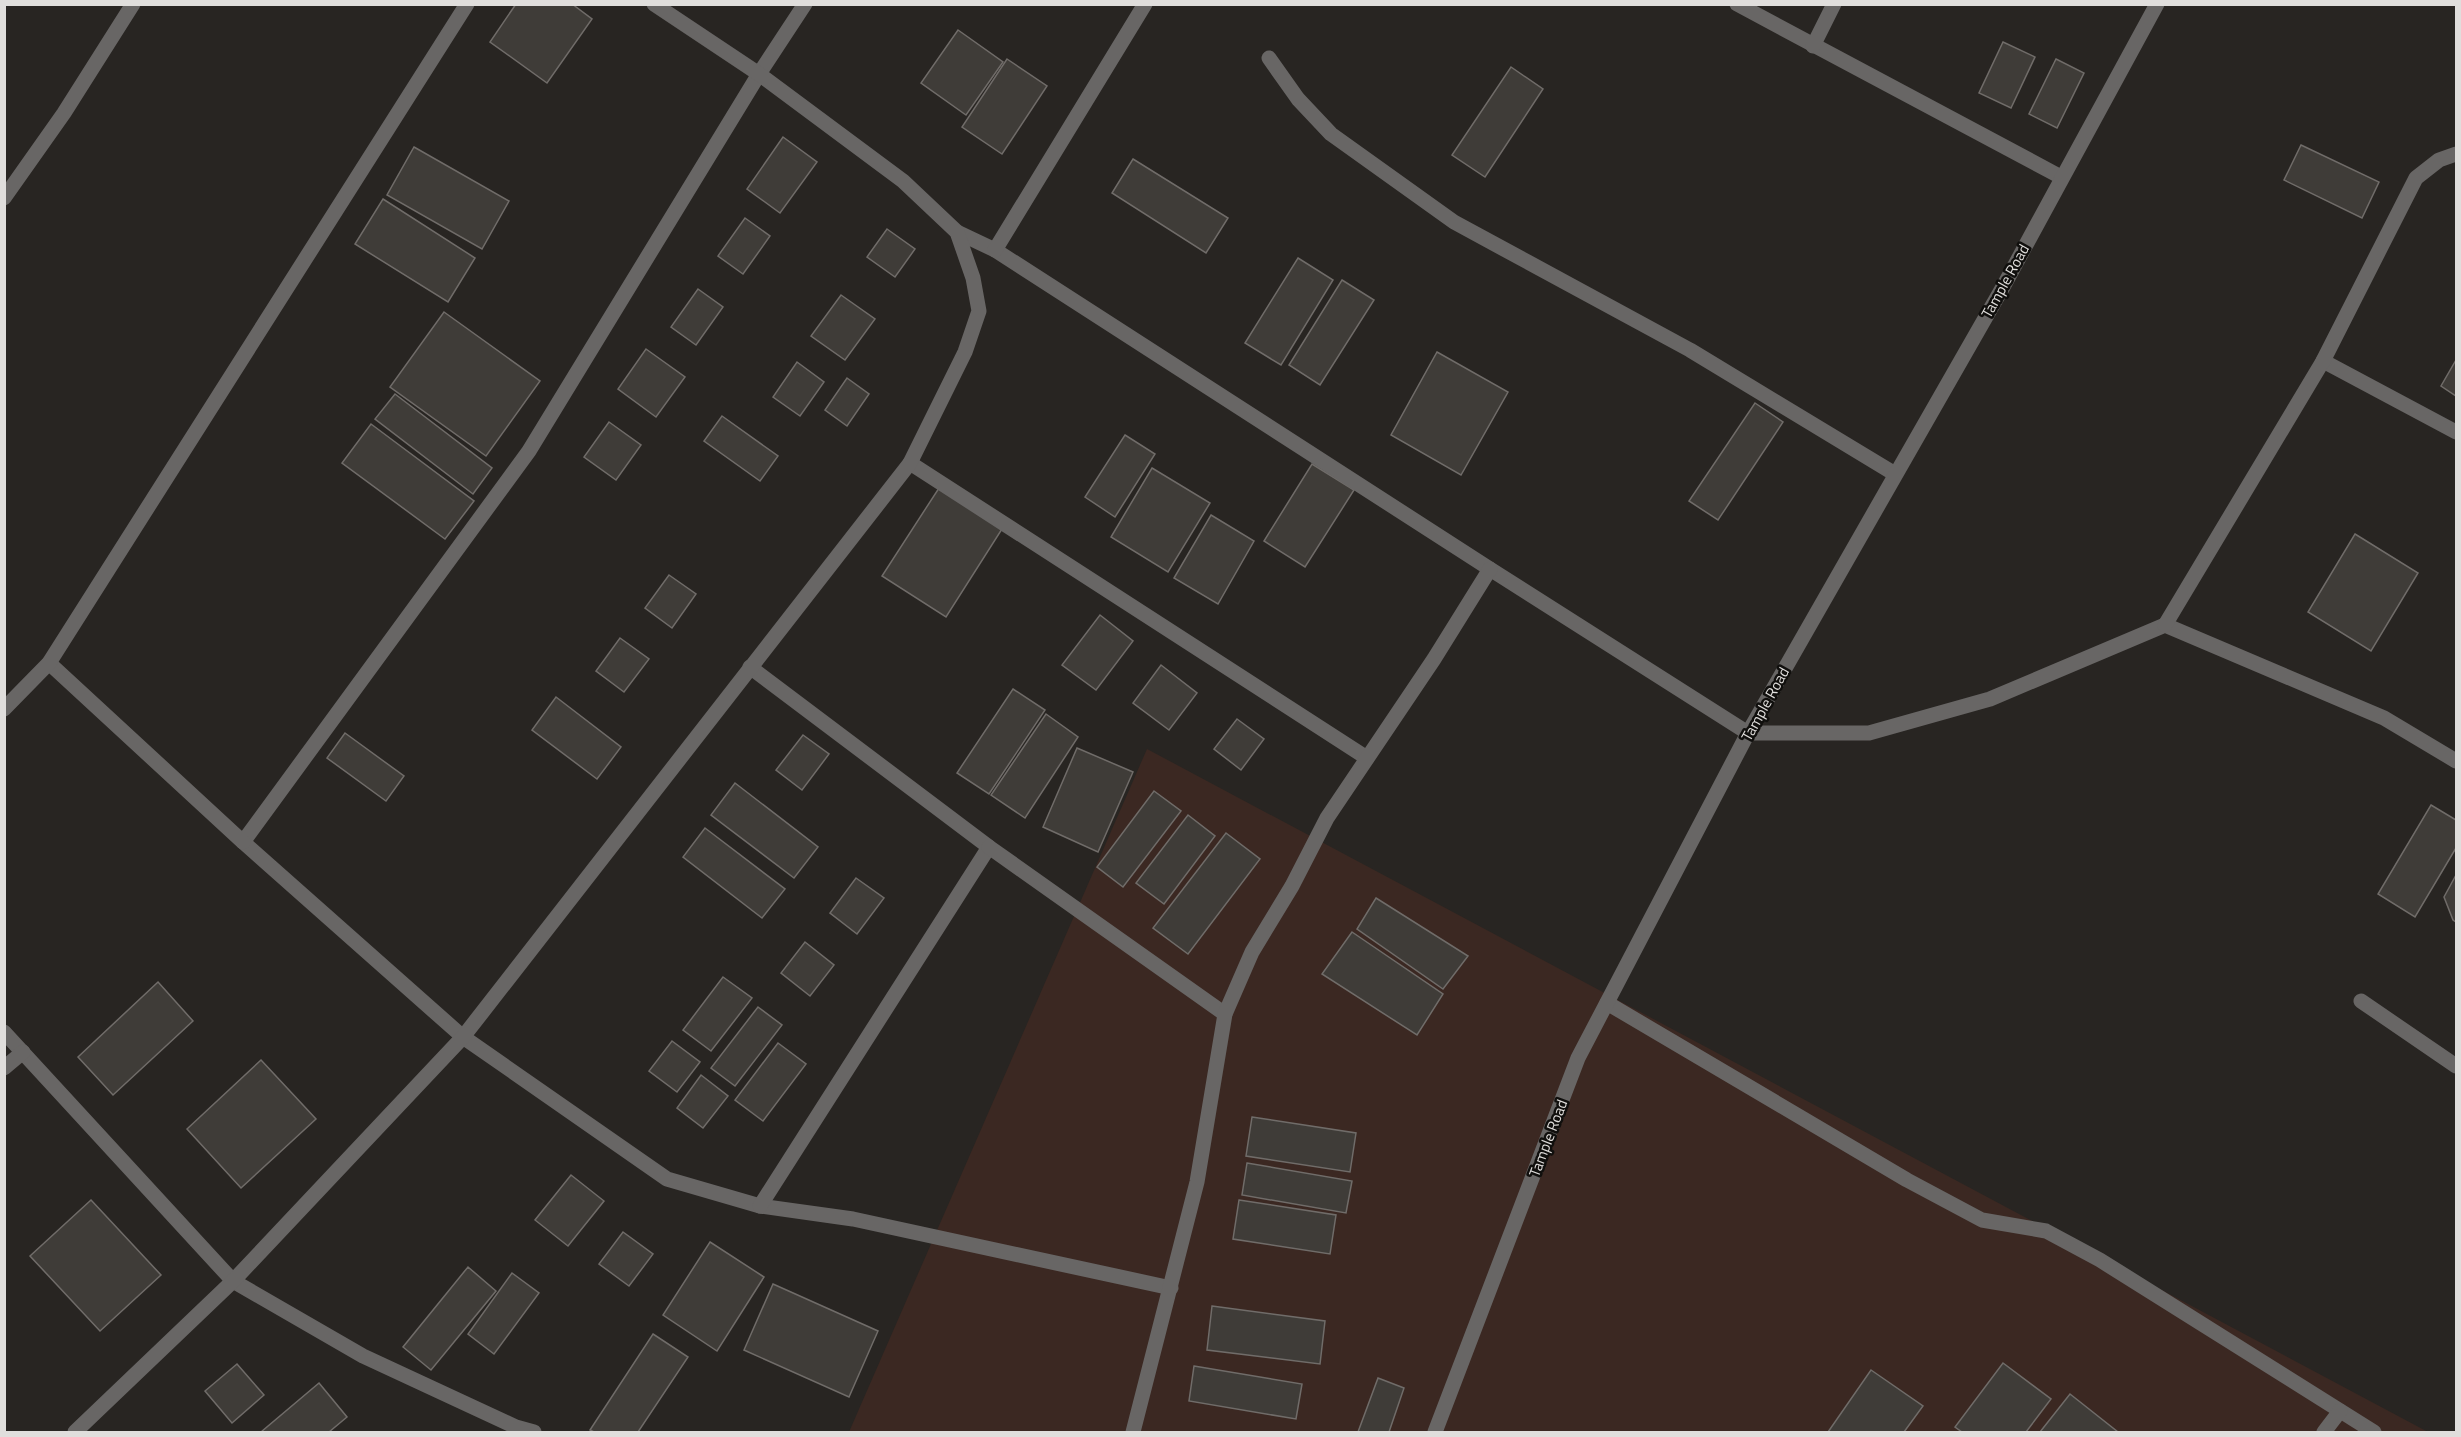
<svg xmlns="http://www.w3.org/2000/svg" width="2461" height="1437" font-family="'Titillium Web',sans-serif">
	<rect width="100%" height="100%" fill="#282522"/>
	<!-- industrial -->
	<polygon fill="#3b2822" points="1147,749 2428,1432 849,1432"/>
	<!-- building -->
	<g fill="#3f3c38" stroke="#706c69" stroke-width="1.5">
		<polygon points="516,4 572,4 592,19 547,83 490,42"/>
		<polygon points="958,30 1003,62 966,115 921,83"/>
		<polygon points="2003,42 2035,57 2011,108 1979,93"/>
		<polygon points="1007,59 1047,86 1002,154 962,127"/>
		<polygon points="2056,59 2084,73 2057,128 2029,114"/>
		<polygon points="1511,67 1543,89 1485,177 1452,155"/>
		<polygon points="783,137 817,162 780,213 747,189"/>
		<polygon points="2301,145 2379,182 2362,218 2284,180"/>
		<polygon points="414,147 509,201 482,249 387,195"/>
		<polygon points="1133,159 1228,218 1206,253 1112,193"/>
		<polygon points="383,199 475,258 448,302 355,244"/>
		<polygon points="745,218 770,236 743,274 718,256"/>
		<polygon points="887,229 915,249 895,277 867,257"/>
		<polygon points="1298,258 1333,280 1281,365 1245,343"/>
		<polygon points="1342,280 1374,300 1320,385 1289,365"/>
		<polygon points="698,289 723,307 696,345 671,327"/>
		<polygon points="841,295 875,319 845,360 811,336"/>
		<polygon points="444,312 540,381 486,456 390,387"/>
		<polygon points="646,349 685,377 656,417 618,389"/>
		<polygon points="1437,352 1508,392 1461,475 1391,435"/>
		<polygon points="2456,360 2456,396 2441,386"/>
		<polygon points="797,362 824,382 800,416 773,397"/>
		<polygon points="847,378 869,394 847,426 825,410"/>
		<polygon points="395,394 492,468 473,494 375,419"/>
		<polygon points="1755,403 1783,422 1718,520 1689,501"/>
		<polygon points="722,416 778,456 760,481 704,441"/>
		<polygon points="609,422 641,445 616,480 584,457"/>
		<polygon points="371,424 474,501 445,539 342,463"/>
		<polygon points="1125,435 1155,454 1115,517 1085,497"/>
		<polygon points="1312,464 1354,490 1305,567 1264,541"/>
		<polygon points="1152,468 1210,503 1168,572 1111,537"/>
		<polygon points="939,488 1002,529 946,617 882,576"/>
		<polygon points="1211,515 1254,541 1218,604 1174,578"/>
		<polygon points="2355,534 2418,573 2371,651 2308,612"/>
		<polygon points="669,575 696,594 672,628 645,608"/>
		<polygon points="1100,615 1133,641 1096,690 1062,665"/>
		<polygon points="620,638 649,659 624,692 596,671"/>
		<polygon points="1161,665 1197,693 1169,730 1133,703"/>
		<polygon points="1013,689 1045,710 989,794 957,773"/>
		<polygon points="556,697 621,747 597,779 532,730"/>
		<polygon points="1046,714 1078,737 1025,818 991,795"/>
		<polygon points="1237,719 1264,739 1241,770 1214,749"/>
		<polygon points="345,733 404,776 386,801 327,758"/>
		<polygon points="803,735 829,754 802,790 776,770"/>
		<polygon points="1077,748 1133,772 1098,852 1043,827"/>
		<polygon points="735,783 818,847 794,878 711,815"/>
		<polygon points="1154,791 1181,811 1123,887 1097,867"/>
		<polygon points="2431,805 2456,820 2456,848 2415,917 2378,894"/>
		<polygon points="1188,815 1215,836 1164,904 1136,883"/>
		<polygon points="705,828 785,889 762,918 683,857"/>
		<polygon points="1226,833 1260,859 1188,954 1153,928"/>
		<polygon points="2456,875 2456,922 2453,920 2444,897"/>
		<polygon points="856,878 884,898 857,934 830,913"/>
		<polygon points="1376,898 1468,956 1443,989 1357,929"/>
		<polygon points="1352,932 1443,994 1417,1035 1322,974"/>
		<polygon points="805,942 834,965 810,996 781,973"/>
		<polygon points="723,977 752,998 711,1051 683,1030"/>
		<polygon points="158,982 193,1021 113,1095 78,1057"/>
		<polygon points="758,1007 782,1025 735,1086 711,1068"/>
		<polygon points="672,1041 700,1062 677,1092 649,1071"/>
		<polygon points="778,1043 806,1064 763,1121 735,1100"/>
		<polygon points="261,1060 316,1119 241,1188 187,1129"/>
		<polygon points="701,1075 728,1096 703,1128 677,1108"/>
		<polygon points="1252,1117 1356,1133 1350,1172 1246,1156"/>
		<polygon points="1247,1163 1352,1181 1346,1213 1242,1195"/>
		<polygon points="571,1175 604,1201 568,1246 535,1220"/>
		<polygon points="91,1200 161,1275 100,1331 30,1256"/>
		<polygon points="1239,1200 1336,1215 1330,1254 1233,1239"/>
		<polygon points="623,1232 653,1254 629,1286 599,1264"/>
		<polygon points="710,1242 764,1277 717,1351 663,1315"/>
		<polygon points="468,1267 496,1291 431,1370 403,1347"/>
		<polygon points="512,1273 539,1293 494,1354 468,1334"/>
		<polygon points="773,1284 878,1331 849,1397 744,1350"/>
		<polygon points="1212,1306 1325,1321 1320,1364 1207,1350"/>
		<polygon points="653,1334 688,1357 638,1432 594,1432 590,1430"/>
		<polygon points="2003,1363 2051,1399 2026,1432 1962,1432 1955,1427"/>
		<polygon points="237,1364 264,1395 232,1423 205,1391"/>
		<polygon points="1194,1366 1302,1384 1296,1419 1189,1401"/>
		<polygon points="1871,1370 1923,1406 1904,1432 1828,1432"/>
		<polygon points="1378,1378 1404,1388 1389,1432 1358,1432"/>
		<polygon points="319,1383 347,1417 329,1432 261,1432"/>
		<polygon points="2070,1394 2118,1432 2040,1432"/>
	</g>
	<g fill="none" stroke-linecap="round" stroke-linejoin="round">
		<!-- minor -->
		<g stroke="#686665" stroke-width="15">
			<polyline points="805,4 759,74 529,451 243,842 463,1037 667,1179 760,1206 853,1219 1171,1288"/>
			<polyline points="1737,4 2061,177"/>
			<polyline points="1813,46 1834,4"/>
			<polyline points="1269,58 1298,99 1331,134 1454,222 1690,350 1895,474"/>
			<polyline points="4,198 64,113 133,4"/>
			<polyline points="957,232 995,250 1490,569 1748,733 1869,733 1990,699 2165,625 2384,718 2456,761"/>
			<polyline points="995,250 1145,4"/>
			<polyline points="2323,361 2456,432"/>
			<polyline points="910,463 1367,758"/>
			<polyline points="2165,625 2323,361 2416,178 2439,160 2456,154"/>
			<polyline points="49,663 243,842"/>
			<polyline points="750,667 989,847 760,1206"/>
			<polyline points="4,709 49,663 467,4"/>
			<polyline points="989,847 1225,1014"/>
			<polyline points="2361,1001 2456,1066"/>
			<polyline points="1607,1003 1907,1180 1982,1220 2046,1231 2100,1260 2374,1432"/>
			<polyline points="4,1032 233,1281 363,1356 516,1427 534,1432"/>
			<polyline points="4,1068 23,1052"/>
			<polyline points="75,1432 233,1281 463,1037 910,463 965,352 979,311 973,278 957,232 903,181 759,74 654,4"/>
			<polyline points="1133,1432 1197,1182 1225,1014 1252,952 1292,886 1327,818 1434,659 1490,569"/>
			<polyline points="1435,1432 1578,1058 1748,733 2003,287 2157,4"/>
			<polyline points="2324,1432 2340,1411"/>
		</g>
	</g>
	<g text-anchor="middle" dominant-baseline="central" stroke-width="5" stroke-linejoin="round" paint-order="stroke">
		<!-- street labels -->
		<g font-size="15" fill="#e0dedc" stroke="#100f0d">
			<text transform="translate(2005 281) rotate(-61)">Tample Road</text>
			<text transform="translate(1765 704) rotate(-61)">Tample Road</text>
			<text transform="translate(1548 1138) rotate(-69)">Tample Road</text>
		</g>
	</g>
	<!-- border -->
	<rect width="2461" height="1437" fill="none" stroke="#e0dedc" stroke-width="12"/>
</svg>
